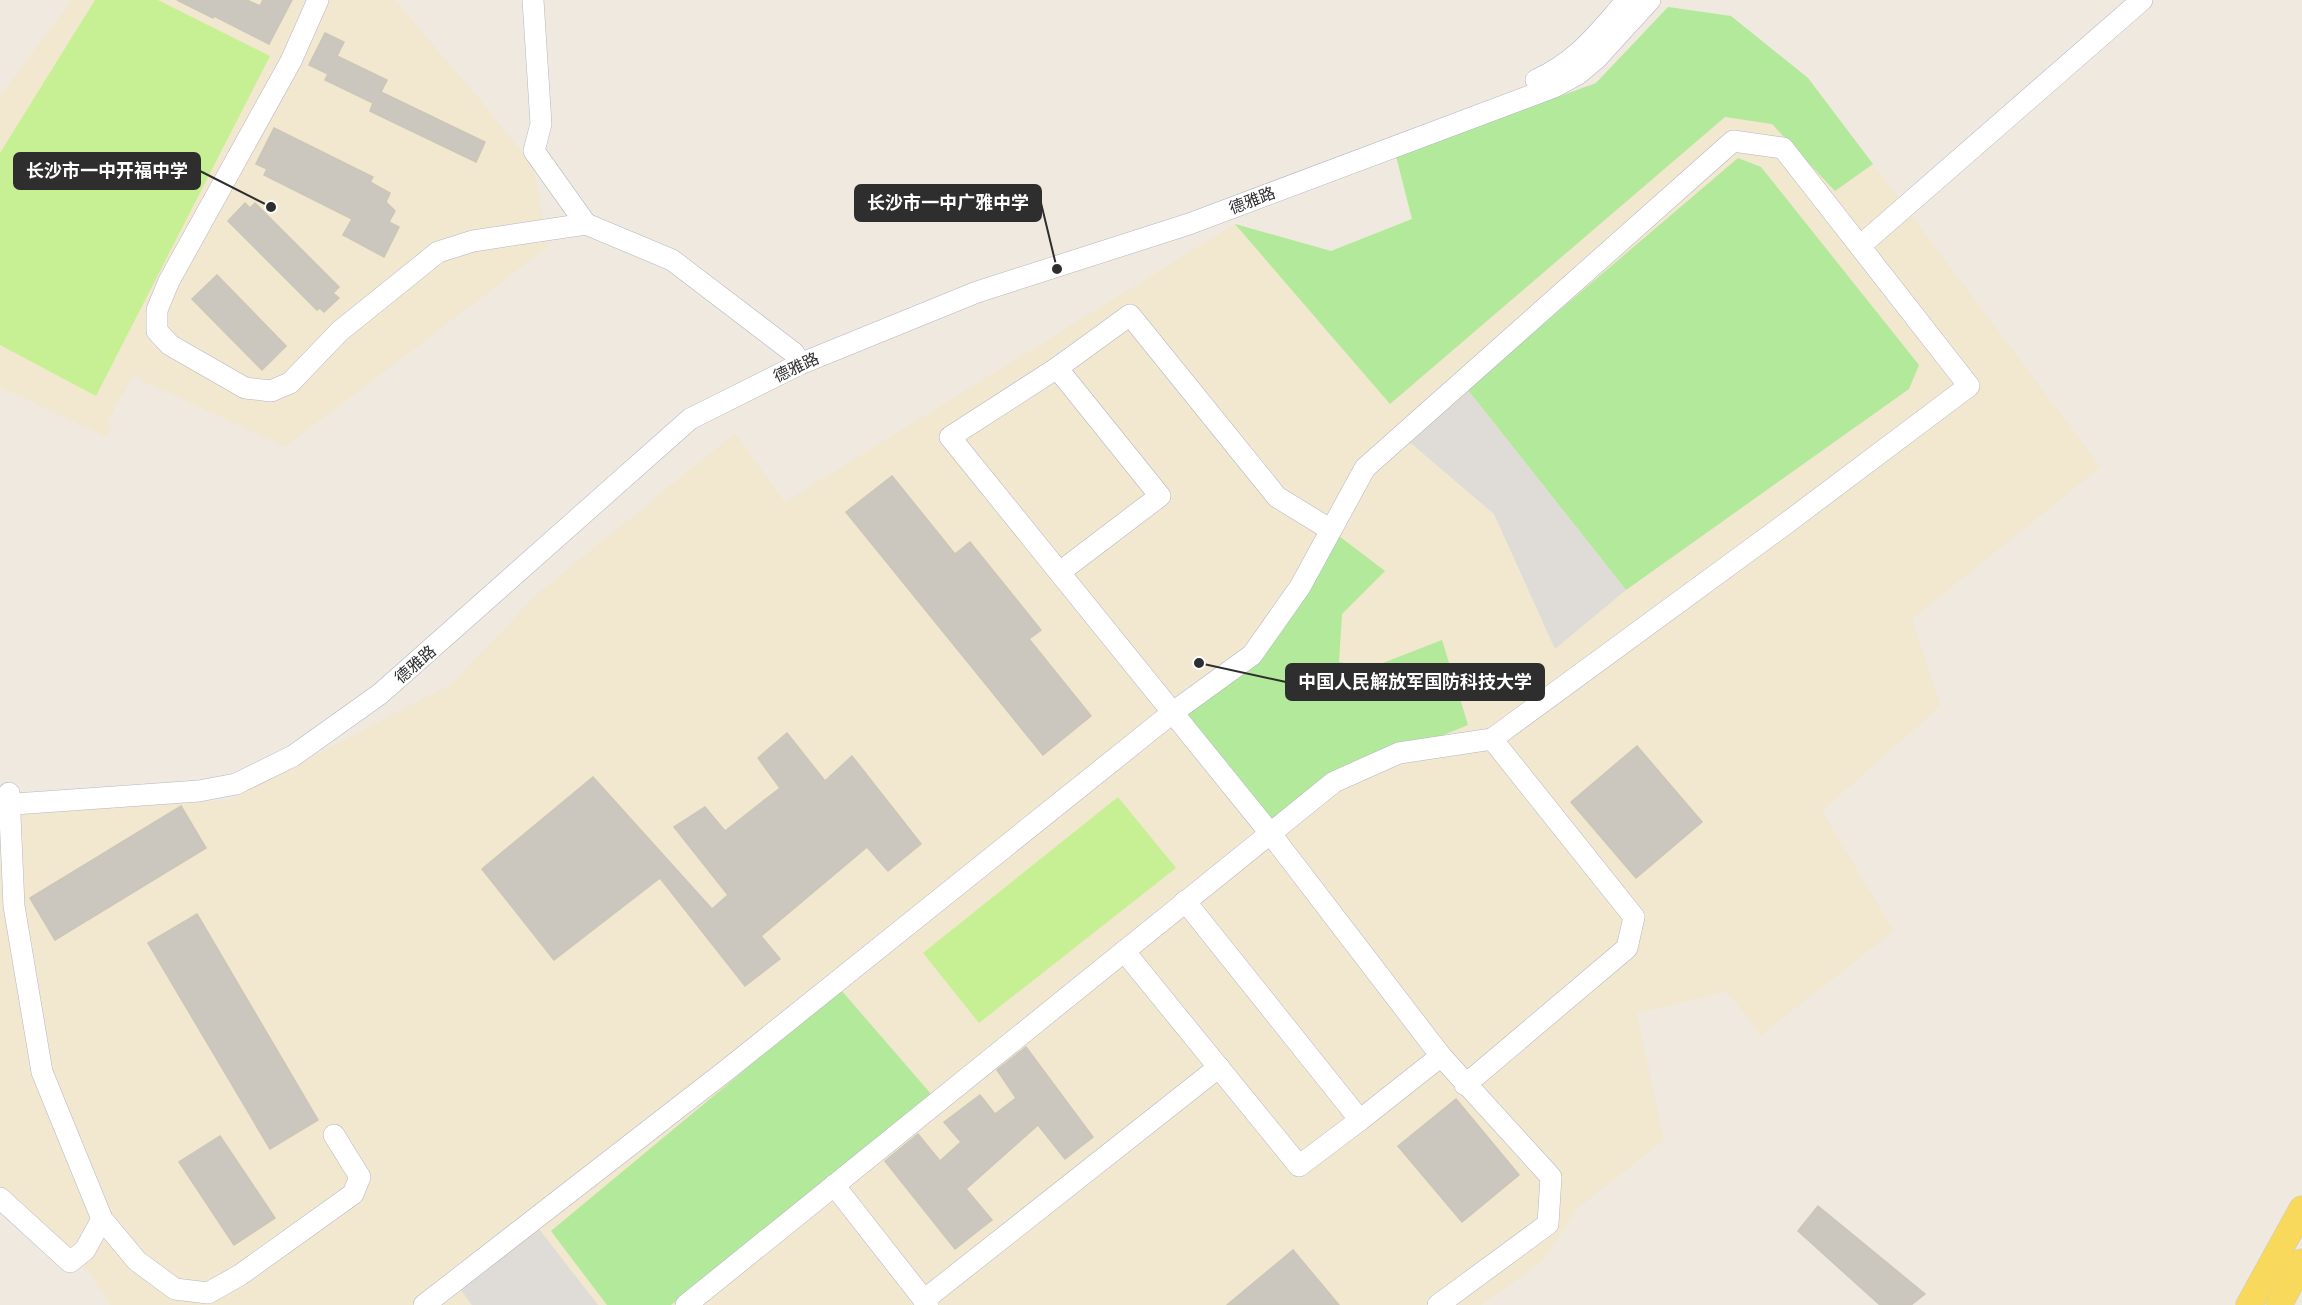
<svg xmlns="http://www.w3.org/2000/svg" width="2302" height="1305" font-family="Ubuntu,'Noto Sans SC',sans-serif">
	<rect width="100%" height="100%" fill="#f0e9e0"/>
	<!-- education -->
	<g fill="#f2e7cf">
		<polygon points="72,0 395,0 482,102 534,167 548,247 285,447 133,376 107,423 113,425 106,437 0,387 0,96"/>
		<polygon points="1668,7 1731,16 1808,78 2101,467 1912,619 1941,706 1822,811 1894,931 1761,1035 1727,992 1637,1013 1664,1140 1578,1208 1542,1262 1481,1305 110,1305 90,1273 0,1188 0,814 229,800 451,684 537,594 735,433 785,502 1235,224 1331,251 1412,219 1396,156 1596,83"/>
	</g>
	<!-- green -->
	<g fill="#b2e99a">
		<polygon points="1668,7 1731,16 1808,78 1873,164 1835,191 1772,124 1725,117 1390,404 1235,224 1331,251 1412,219 1396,156 1596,83"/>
		<polygon points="1738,158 1761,167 1919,365 1909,389 1626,590 1467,389"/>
		<polygon points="1331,530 1385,571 1342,614 1339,662 1370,668 1442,640 1468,725 1399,753 1270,833 1172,713 1252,655"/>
		<polygon points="841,990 931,1094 671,1305 607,1305 551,1231"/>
	</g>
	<!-- pitch -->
	<g fill="#c7f095">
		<polygon points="95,0 158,0 270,56 96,396 0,345 0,153"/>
		<polygon points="1118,797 1176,868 979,1023 923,953"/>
	</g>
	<!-- plaza -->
	<g fill="#dfdcd7">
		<polygon points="1467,389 1626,590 1555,649 1494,514 1407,440"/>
		<polygon points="539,1229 598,1305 472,1305 460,1289"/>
	</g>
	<!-- building -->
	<g fill="#cbc7be" stroke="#ccc6b9" stroke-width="1.5">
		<polygon points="177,0 247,0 260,6 263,0 292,0 269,44 214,16 213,18"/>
		<polygon points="325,33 344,42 337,56 387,80 381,92 485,142 476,162 370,111 373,103 325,80 328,74 309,65"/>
		<polygon points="274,128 373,177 370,182 390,193 386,202 395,211 389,222 399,227 384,257 343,235 352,219 264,175 267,169 256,164"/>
		<polygon points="245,203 250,208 255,203 339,287 333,293 339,298 324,312 320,308 317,310 228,221"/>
		<polygon points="217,275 286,346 262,370 192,299"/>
		<polygon points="892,476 955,554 970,542 1041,630 1029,639 1091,716 1043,755 846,512"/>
		<polygon points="787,733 825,781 852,756 921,844 888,871 867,847 761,936 780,959 745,986 660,878 554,960 482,869 593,777 712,909 728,895 674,827 705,807 725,831 780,788 758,758"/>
		<polygon points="1637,746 1702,822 1636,878 1571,802"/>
		<polygon points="181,806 206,848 55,940 30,898"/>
		<polygon points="197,914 318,1120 270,1149 148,943"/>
		<polygon points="1026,1047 1093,1137 1065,1159 1038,1125 966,1189 992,1220 955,1249 885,1161 918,1134 940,1161 961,1142 944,1122 980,1095 995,1114 1016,1098 997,1070"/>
		<polygon points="1456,1099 1519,1175 1462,1222 1398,1146"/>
		<polygon points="220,1136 275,1218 234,1245 179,1162"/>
		<polygon points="1818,1206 1925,1294 1911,1305 1880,1305 1798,1231"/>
		<polygon points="1293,1250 1339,1305 1227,1305"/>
	</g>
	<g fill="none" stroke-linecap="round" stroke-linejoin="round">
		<defs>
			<g id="minor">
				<polyline points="318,0 291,61 169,281 157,310 157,331 170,345 245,388 271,391 290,383 340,331 438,252 473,241 586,224 672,260 794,353 800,364"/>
				<polyline points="533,0 541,124 534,151 586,224"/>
				<path d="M1536,80C1578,61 1598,33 1627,0"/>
				<polyline points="1860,246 2142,0"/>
				<polyline points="1057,368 1160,496 1060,572"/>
				<polyline points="1331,530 1277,497 1130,315 1057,368 950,437 1270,833 1441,1056 1551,1177 1548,1224 1438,1305"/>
				<polyline points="9,793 14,906 42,1072 102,1219 137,1261 175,1289 208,1293 240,1275 353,1194 360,1177 334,1135"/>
				<polyline points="0,805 199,791 236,784 293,756 380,694 690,419 800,364 977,292 1189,224 1554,87 1578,74 1597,58 1650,0"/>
				<polyline points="1185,901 1360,1120 1441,1056"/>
				<polyline points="1124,951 1299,1166 1360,1120"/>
				<polyline points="834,1185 928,1305"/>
				<polyline points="0,1198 70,1262 85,1250 102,1219"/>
				<polyline points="924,1300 1219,1067"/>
				<polyline points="424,1305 728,1069 1172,713 1252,655 1300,587 1365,468 1733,141 1783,148 1969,386 1784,525 1492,739"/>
				<polyline points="686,1305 1334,782 1399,753 1492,739 1634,917 1627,948 1465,1085"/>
			</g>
			<g id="major">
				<polyline points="2249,1305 2302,1209"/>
				<polyline points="2279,1305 2302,1262"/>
			</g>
		</defs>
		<!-- minor casing -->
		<use href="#minor" stroke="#b4b6c2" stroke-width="22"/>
		<!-- major casing -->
		<use href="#major" stroke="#c9c9c9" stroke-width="27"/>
		<!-- minor -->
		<use href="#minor" stroke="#fff" stroke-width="21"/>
		<!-- major -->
		<use href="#major" stroke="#f9d95b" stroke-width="26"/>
	</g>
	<g text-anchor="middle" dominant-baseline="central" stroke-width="5" stroke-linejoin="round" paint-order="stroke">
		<!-- street labels -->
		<g font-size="16" fill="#2e2e2e" stroke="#fff">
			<text transform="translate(1252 200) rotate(-21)">德雅路</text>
			<text transform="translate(796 367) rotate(-25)">德雅路</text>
			<text transform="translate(415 664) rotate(-41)">德雅路</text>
		</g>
	</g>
	<!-- callouts -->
	<path fill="none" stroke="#2e2e2e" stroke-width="2" d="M271 207L200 171M1057 269L1041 203M1199 663L1286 682"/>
	<g fill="#2e2e2e" stroke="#fff" stroke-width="2">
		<circle cx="271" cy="207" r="6"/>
		<circle cx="1057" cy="269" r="6"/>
		<circle cx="1199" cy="663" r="6"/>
	</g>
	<g fill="#2e2e2e" stroke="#2e2e2e" stroke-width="2">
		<rect x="14" y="153" width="186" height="36" rx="6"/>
		<rect x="855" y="185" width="186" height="36" rx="6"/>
		<rect x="1286" y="664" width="258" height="36" rx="6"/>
	</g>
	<g font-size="18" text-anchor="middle" font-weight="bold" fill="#fff">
		<text x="107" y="177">长沙市一中开福中学</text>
		<text x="948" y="209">长沙市一中广雅中学</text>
		<text x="1415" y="688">中国人民解放军国防科技大学</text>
	</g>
</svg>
